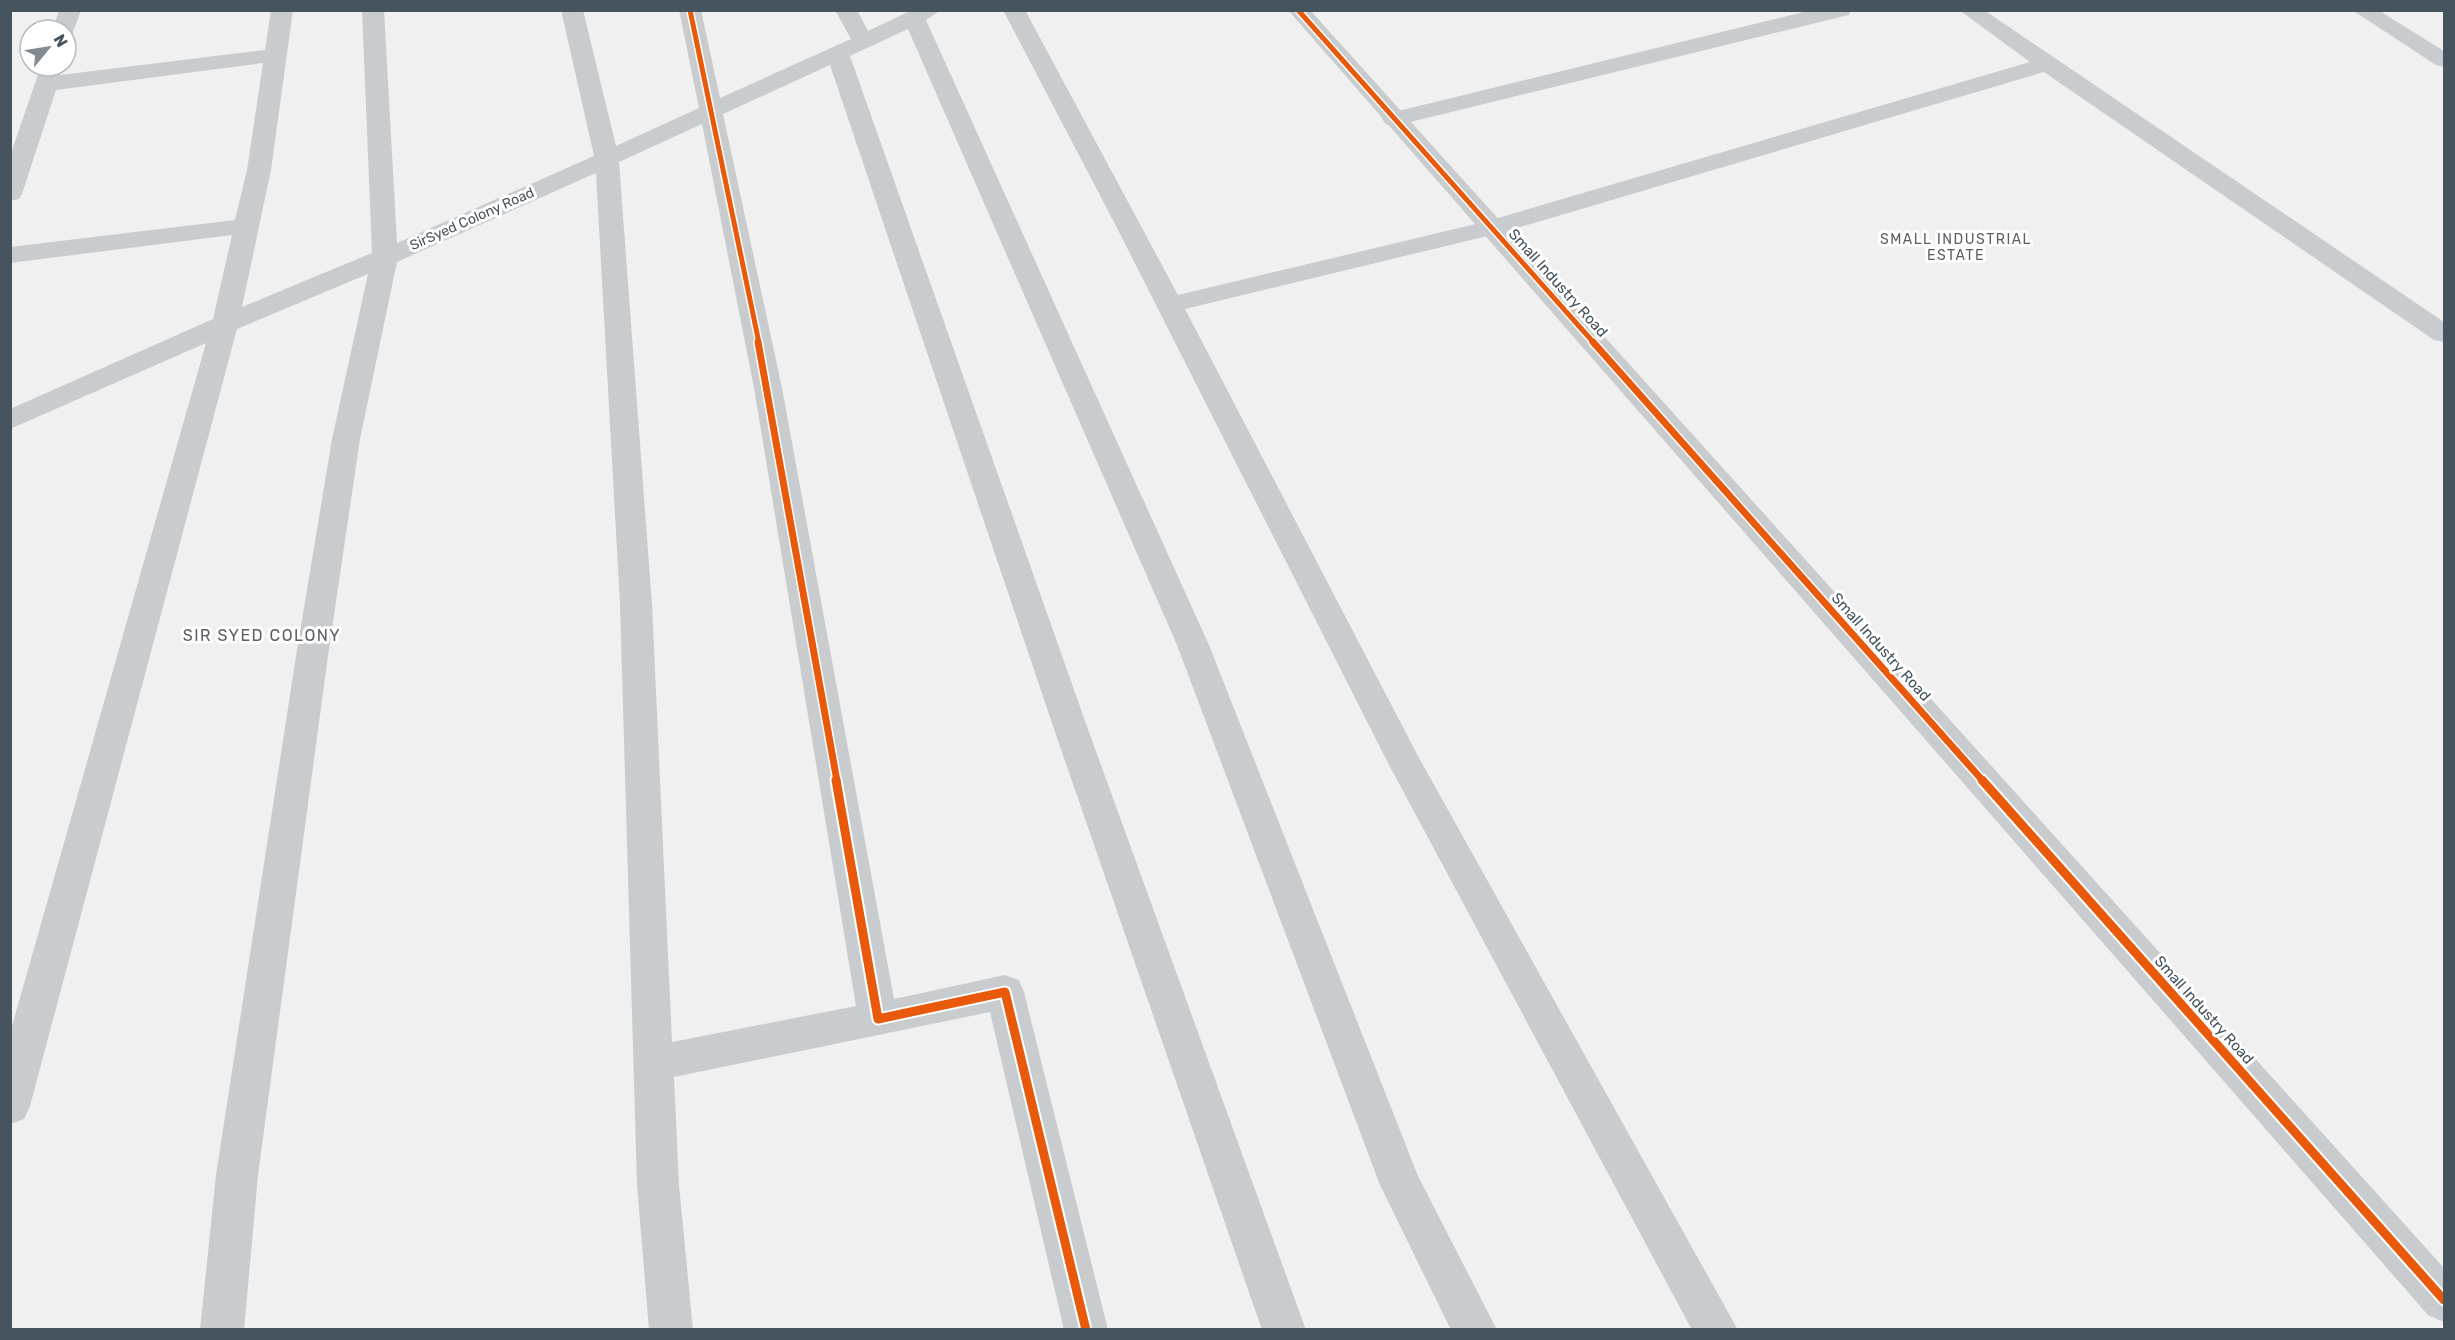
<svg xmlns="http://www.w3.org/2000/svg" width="2455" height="1340" font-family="Rubik,sans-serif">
	<rect width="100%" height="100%" fill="#f1f0f0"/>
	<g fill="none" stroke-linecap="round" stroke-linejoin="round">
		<!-- service -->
		<polygon fill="#c9cccf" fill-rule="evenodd" points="1812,10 1851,10 1849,15 1394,126 1386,124 1382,119 1386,114"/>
		<!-- minor -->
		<g fill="#c9cccf" fill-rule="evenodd">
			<polygon points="59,10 81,10 72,35 66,36 66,30 53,30"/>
			<path d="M271,10H293L271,170L242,307L372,253L362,10H384L397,243L594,156L561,10H583L616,146L699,108L679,10H701L720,98L851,39L835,10H857L868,31L912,10H941L926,20L1209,645L1418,1176L1497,1330H1451L1380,1185L1177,645L908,29L850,56L1089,732L1306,1330H1262L1055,732L830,65L723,114L782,388L894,999L1005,975L1019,980L1024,992L1108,1330H1064L990,1012L674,1077L679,1185L693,1330H649L637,1185L620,604L596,173L397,262L360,439L328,656L258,1175L244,1330H200L216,1175L296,656L332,439L368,274L237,329L30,1106L24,1119L10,1124V1033L206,343L10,429V409L213,319L232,235L10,263V247L235,220L247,170L263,63L56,90L22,194L19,199L10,201V156L41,66H63L60,75L265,50ZM702,124L754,388L856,1006L672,1042L652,604L619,162Z"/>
			<polygon points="1003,10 1025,10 1178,295 1484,222 2030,62 1959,10 1984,10 2444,322 2444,342 2434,340 2044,72 1500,233 1185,309 1418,756 1738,1330 1692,1330 1388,763 1116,226"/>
			<polygon points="2352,10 2378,10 2444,51 2444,67 2436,65"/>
		</g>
		<!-- tertiary -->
		<polygon fill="#c9cccf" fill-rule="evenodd" points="1288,10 1310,10 2444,1268 2444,1322 2428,1315"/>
		<defs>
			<g id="cycleway-far2">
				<polyline points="690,10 759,343"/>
				<polyline points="1298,10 1594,343"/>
			</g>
			<g id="cycleway-far1">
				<polyline points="758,342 837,781"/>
				<polyline points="1593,342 1983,781"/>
			</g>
			<g id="cycleway">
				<polyline points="836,780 878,1019 1005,992 1086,1330"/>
				<polyline points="1982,780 2444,1300"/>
			</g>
		</defs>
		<!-- cycleway-far2 casing -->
		<use href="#cycleway-far2" stroke="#fff" stroke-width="8"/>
		<!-- cycleway-far1 casing -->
		<use href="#cycleway-far1" stroke="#fff" stroke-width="10"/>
		<!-- cycleway casing -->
		<use href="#cycleway" stroke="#fff" stroke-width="13"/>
		<!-- cycleway-far2 -->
		<use href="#cycleway-far2" stroke="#e8590c" stroke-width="5"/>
		<!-- cycleway-far1 -->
		<use href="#cycleway-far1" stroke="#e8590c" stroke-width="7"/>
		<!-- cycleway -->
		<use href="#cycleway" stroke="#e8590c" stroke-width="9"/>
	</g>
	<g text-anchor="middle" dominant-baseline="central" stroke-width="6" stroke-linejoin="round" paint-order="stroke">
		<!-- far-street labels -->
		<g font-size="14" fill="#46545e" stroke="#fff">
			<text transform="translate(472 219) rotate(-24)">SirSyed Colony Road</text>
		</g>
		<!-- far-neighbourhood labels -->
		<g font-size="14" letter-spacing="1.5" fill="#5c6065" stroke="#fff">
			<text x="1956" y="239">SMALL INDUSTRIAL<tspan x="1956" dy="16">ESTATE</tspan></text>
		</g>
		<!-- street labels -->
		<g font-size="15" fill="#46545e" stroke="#fff">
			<text transform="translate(1558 283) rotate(48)">Small Industry Road</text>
			<text transform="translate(1881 647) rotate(48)">Small Industry Road</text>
			<text transform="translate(2204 1010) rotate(48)">Small Industry Road</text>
		</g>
		<!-- neighbourhood labels -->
		<g font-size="16" letter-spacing="1.5" fill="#5c6065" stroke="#fff">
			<text x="262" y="635">SIR SYED COLONY</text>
		</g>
	</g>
	<!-- border -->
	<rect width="2455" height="1340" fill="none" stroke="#46545e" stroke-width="24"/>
	<!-- north arrow -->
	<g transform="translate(48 48) rotate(60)"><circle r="28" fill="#ffffff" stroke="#b5bbbf" stroke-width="1.5"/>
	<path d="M0-4.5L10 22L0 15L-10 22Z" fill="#828b91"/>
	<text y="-9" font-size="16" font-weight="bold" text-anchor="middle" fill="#46545e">N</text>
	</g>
</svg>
